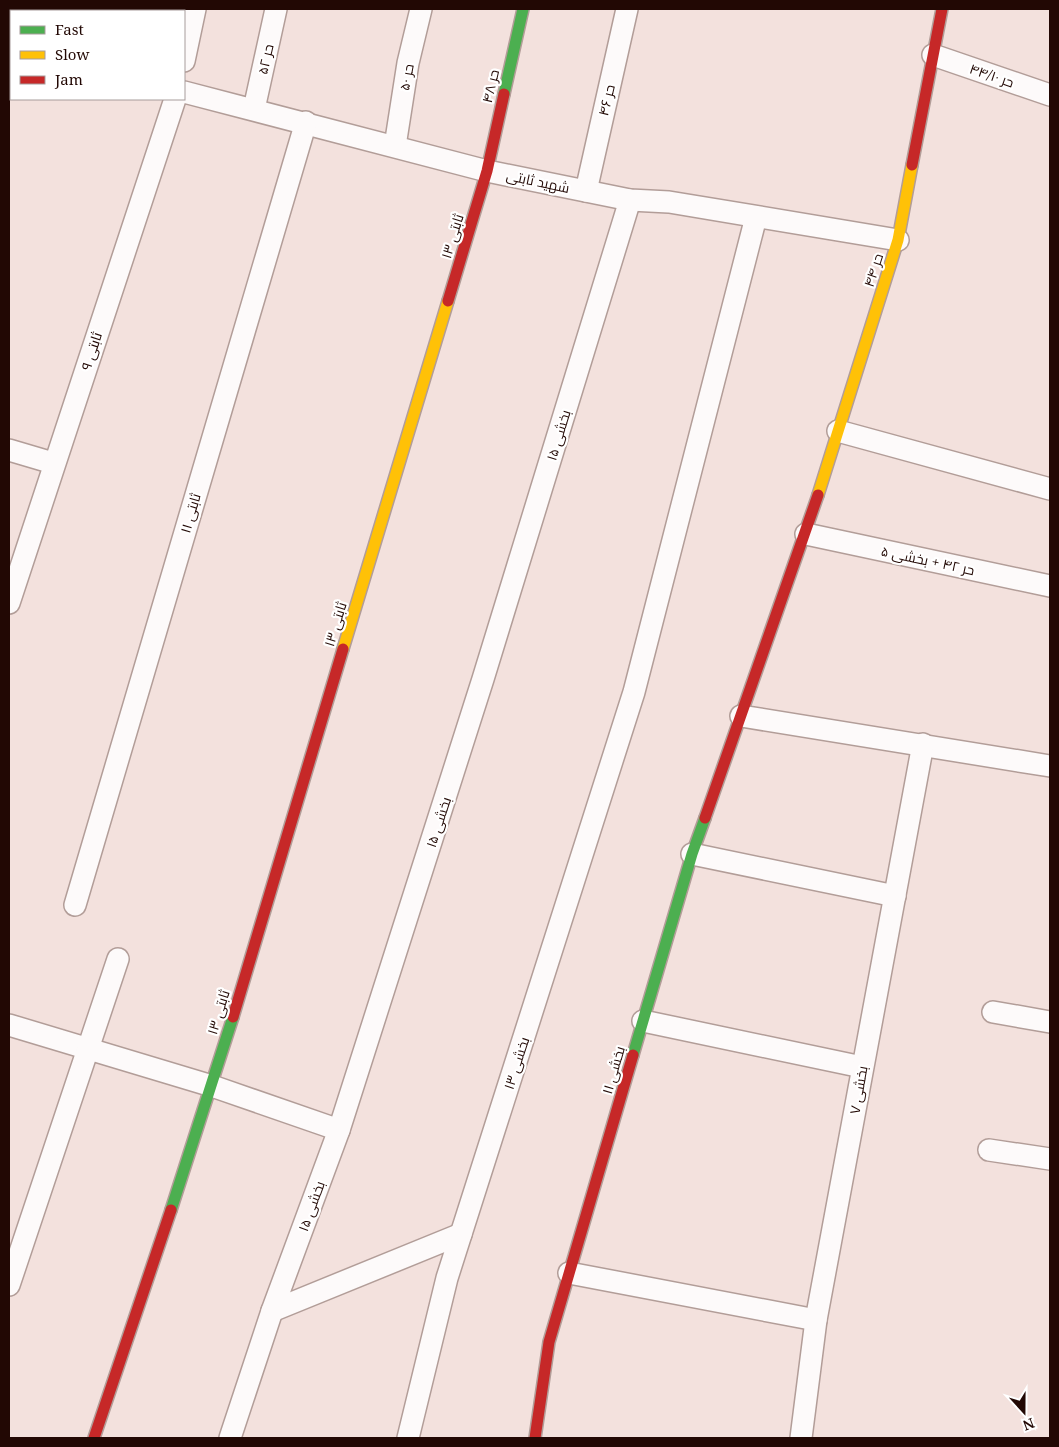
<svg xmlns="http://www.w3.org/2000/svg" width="1059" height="1447" font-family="'Noto Serif',Cairo,serif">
	<rect width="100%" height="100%" fill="#f3e1dd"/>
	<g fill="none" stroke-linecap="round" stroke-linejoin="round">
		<defs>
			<g id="street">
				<polyline points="9,47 11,48"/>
				<polyline points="933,55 1050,95"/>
				<polyline points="184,61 195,9"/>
				<polyline points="184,92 487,171 630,200 669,202 898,240"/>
				<polyline points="254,109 276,9"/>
				<polyline points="395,146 408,63 421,9"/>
				<polyline points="586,191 627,9"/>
				<polyline points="838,431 1050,489"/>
				<polyline points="9,450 53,463"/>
				<polyline points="806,534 1050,586"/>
				<polyline points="9,603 175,99"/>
				<polyline points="741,716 1050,766"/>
				<polyline points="692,854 895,896"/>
				<polyline points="75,905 306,122"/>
				<polyline points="993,1012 1050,1022"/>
				<polyline points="643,1021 862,1067"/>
				<polyline points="9,1025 212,1086 339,1130"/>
				<polyline points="989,1150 1050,1159"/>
				<polyline points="569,1273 816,1320"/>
				<polyline points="9,1285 118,959"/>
				<polyline points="272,1311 461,1234"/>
				<polyline points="230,1438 272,1311 339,1130 483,679 630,200"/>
				<polyline points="408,1438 447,1278 634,692 756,217"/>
				<polyline points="801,1438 816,1320 923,744"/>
			</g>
			<g id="fast">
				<polyline points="504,94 523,9"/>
				<polyline points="633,1055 692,854 705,818"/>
				<polyline points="171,1210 233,1017"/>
			</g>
			<g id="slow">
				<polyline points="818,495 898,240 912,165"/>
				<polyline points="343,649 448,301"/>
			</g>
			<g id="jam">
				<polyline points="912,165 942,9"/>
				<polyline points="448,301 487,171 504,94"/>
				<polyline points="705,818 818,495"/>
				<polyline points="233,1017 343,649"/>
				<polyline points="94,1438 171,1210"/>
				<polyline points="535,1438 549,1342 633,1055"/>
			</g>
		</defs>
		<!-- street casing -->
		<use href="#street" stroke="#b29d98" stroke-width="24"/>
		<!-- fast casing -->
		<use href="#fast" stroke="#b29d98" stroke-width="14"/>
		<!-- slow casing -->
		<use href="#slow" stroke="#b29d98" stroke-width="14"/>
		<!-- jam casing -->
		<use href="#jam" stroke="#b29d98" stroke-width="14"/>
		<!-- street -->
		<use href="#street" stroke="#fdfafa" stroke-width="21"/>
		<!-- fast -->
		<use href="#fast" stroke="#4caf50" stroke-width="11"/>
		<!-- slow -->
		<use href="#slow" stroke="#ffc107" stroke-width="11"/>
		<!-- jam -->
		<use href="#jam" stroke="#c62828" stroke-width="11"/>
	</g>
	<g text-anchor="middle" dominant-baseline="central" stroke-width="4.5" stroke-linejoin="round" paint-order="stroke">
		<!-- street labels -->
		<g font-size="14" fill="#220804" stroke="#fff">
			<text transform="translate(265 59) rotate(-77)">حر ۵۲</text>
			<text transform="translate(992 75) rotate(19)">حر ۴۴/۱۰</text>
			<text transform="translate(406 77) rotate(-80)">حر ۵۰</text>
			<text transform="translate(490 86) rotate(-77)">حر ۴۸</text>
			<text transform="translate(606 100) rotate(-77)">حر ۴۶</text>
			<text transform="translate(538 181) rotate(12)">شهید ثابتی</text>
			<text transform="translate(452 236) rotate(-73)">ثابتی ۱۳</text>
			<text transform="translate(873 270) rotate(-72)">حر ۴۴</text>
			<text transform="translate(91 351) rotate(-72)">ثابتی ۹</text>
			<text transform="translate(558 435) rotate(-73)">بخشی ۱۵</text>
			<text transform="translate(190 513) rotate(-74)">ثابتی ۱۱</text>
			<text transform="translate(928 560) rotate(12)">حر ۴۲ + بخشی ۵</text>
			<text transform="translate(335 624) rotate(-73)">ثابتی ۱۳</text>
			<text transform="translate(438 822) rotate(-72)">بخشی ۱۵</text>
			<text transform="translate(218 1012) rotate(-73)">ثابتی ۱۳</text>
			<text transform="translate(516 1063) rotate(-72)">بخشی ۱۳</text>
			<text transform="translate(613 1070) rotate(-74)">بخشی ۱۱</text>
			<text transform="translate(858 1090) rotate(-80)">بخشی ۷</text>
			<text transform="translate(311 1206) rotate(-70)">بخشی ۱۵</text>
		</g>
	</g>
	<!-- border -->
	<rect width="1059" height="1447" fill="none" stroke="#220804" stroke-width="20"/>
	<!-- legend -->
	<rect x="10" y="10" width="175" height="90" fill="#ffffff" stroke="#a79c9b"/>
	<rect x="20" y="26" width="25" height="8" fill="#4caf50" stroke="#a79c9b"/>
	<text x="55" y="35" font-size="15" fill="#220804">Fast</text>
	<rect x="20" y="51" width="25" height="8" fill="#ffc107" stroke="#a79c9b"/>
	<text x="55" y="60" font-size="15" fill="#220804">Slow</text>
	<rect x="20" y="76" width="25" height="8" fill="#c62828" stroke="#a79c9b"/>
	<text x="55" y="85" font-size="15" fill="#220804">Jam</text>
	<!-- north arrow -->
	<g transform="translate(1024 1412) rotate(159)" stroke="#ffffff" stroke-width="4" paint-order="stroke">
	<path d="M0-4L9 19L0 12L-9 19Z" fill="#220804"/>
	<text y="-8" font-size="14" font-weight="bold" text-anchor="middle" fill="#220804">N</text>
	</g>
</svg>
